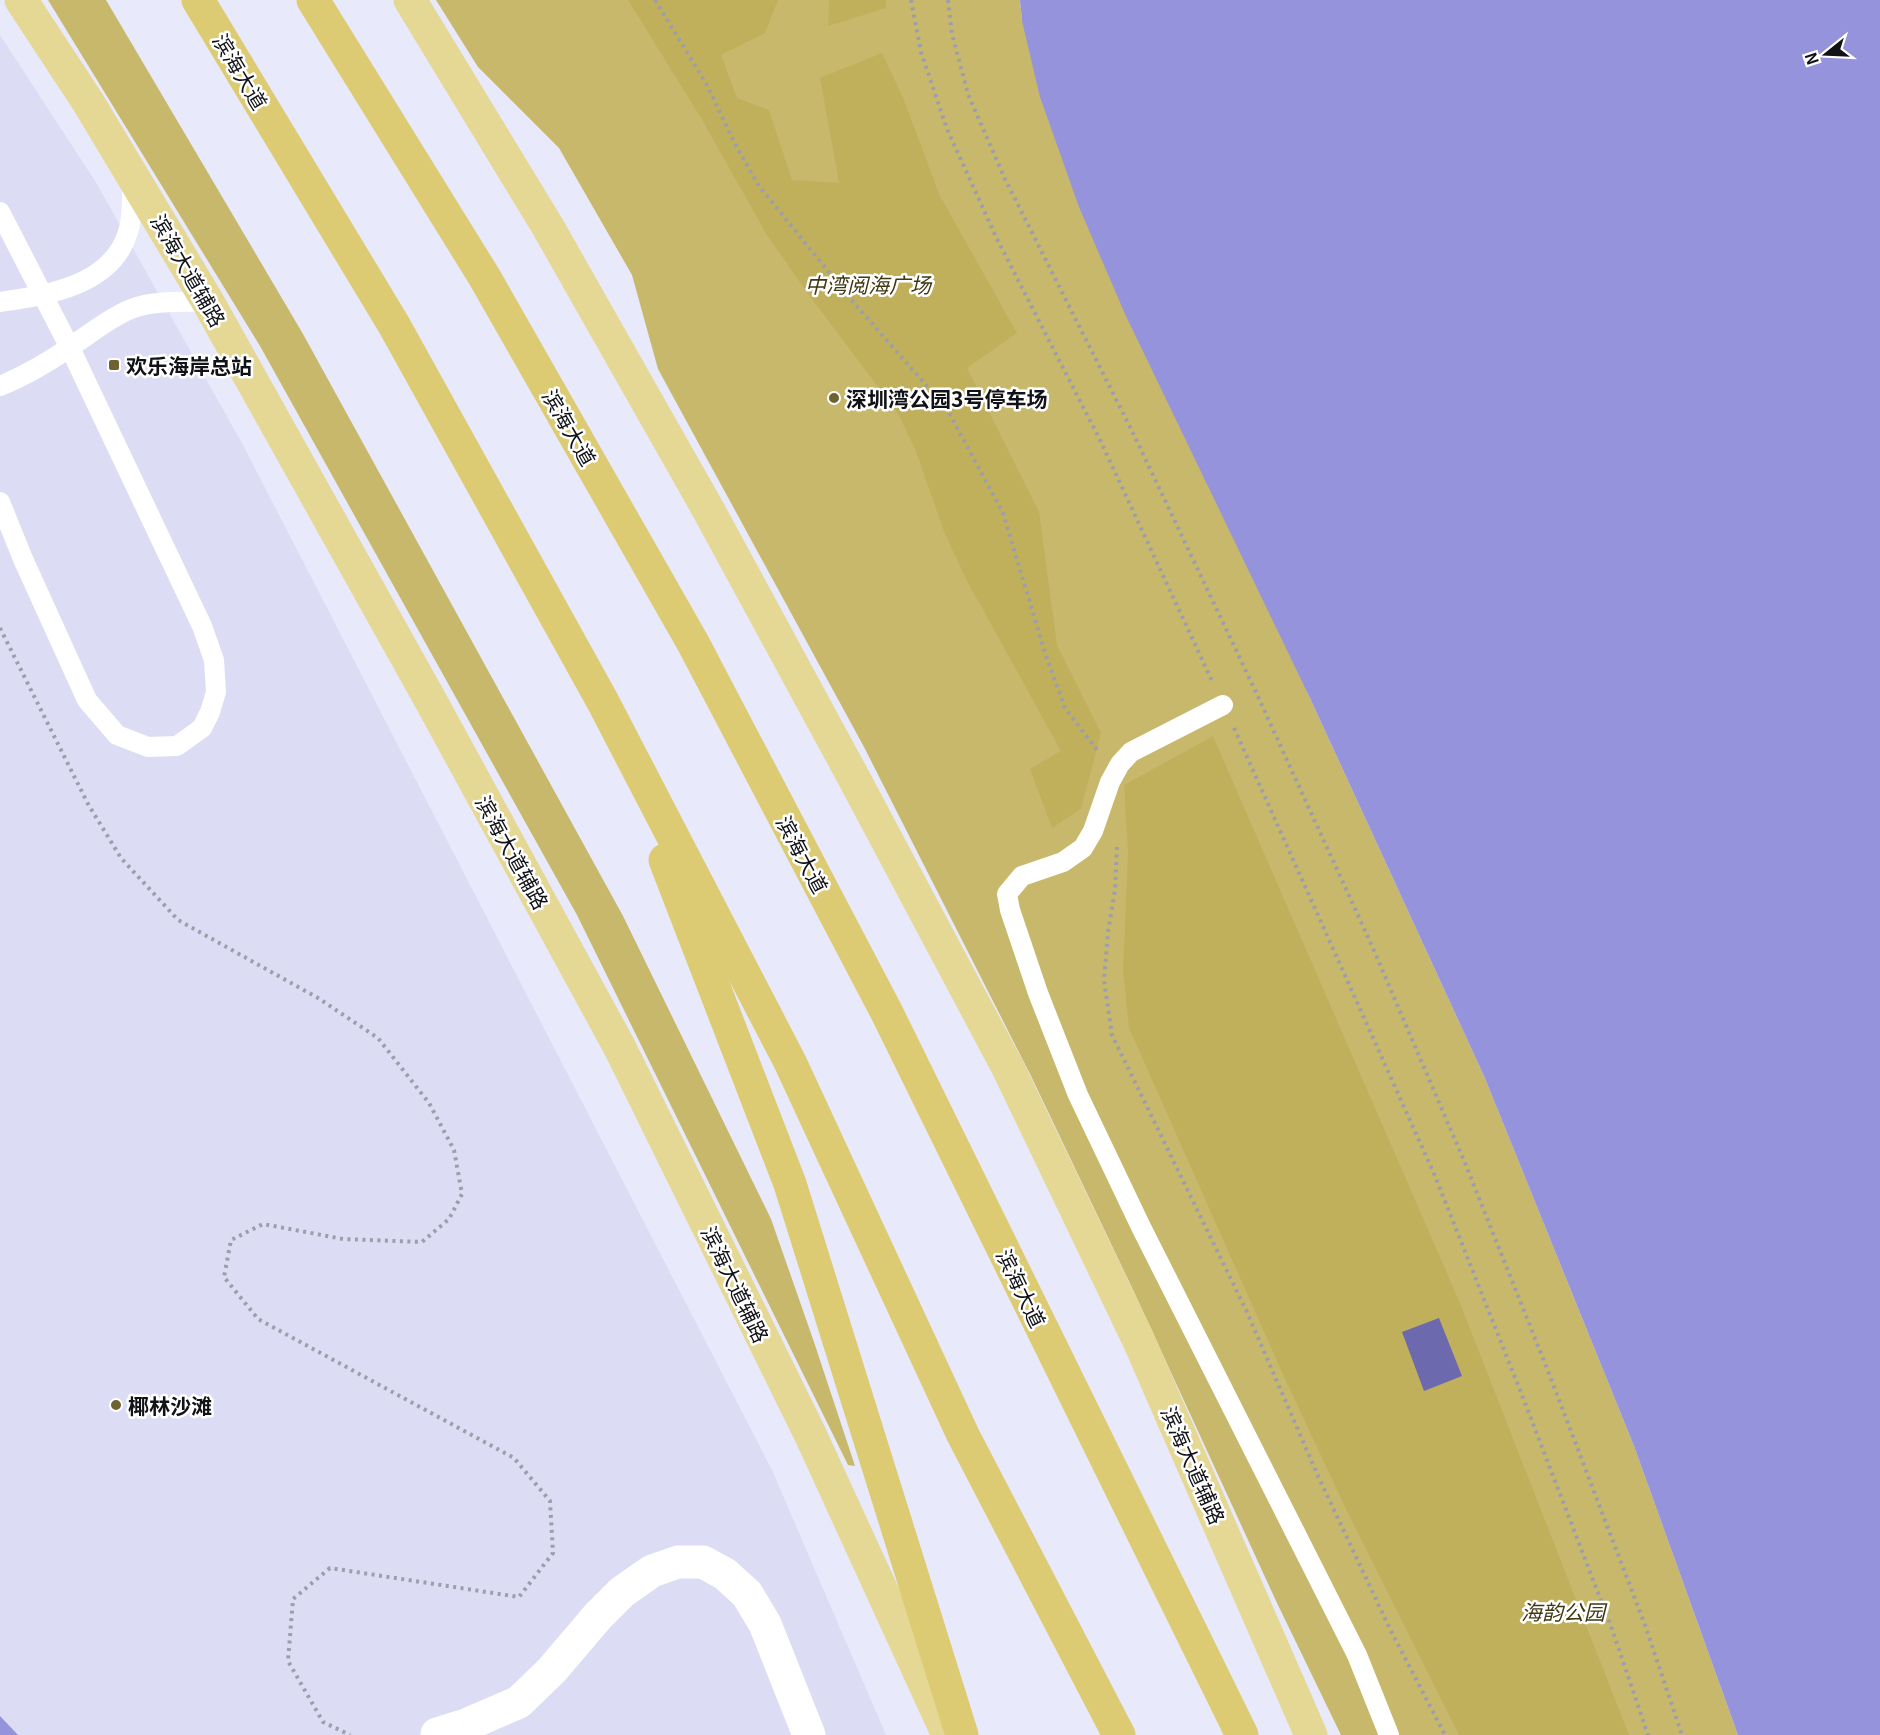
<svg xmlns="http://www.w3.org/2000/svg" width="1880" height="1735" font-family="Georgia,'Noto Sans SC',serif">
	<rect width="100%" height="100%" fill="#e8e9fa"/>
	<!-- built -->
	<polygon fill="#dcddf5" points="0,35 97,184 244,447 772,1470 886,1735 0,1735"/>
	<!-- green -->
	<g fill="#c8b86b">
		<polygon points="48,0 106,0 303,334 623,916 771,1219 814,1342 855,1466 848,1465 577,915 260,346"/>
		<polygon points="436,0 1020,0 1022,21 1309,696 1484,1076 1634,1446 1738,1735 1341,1735 1277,1603 1134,1292 1031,1076 864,747 658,369 632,275 559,148 478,67"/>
	</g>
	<!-- forest -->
	<g fill="#c0b05c">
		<polygon points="628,0 778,0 765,33 721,55 737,98 769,110 792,180 839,183 820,78 882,53 904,100 940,196 1017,333 967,368 1039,512 1057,645 1101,733 1081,809 1052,828 1030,769 1061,751 966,579 945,534 915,449 897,412 806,291 767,235 701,118"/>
		<polygon points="829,0 886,0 886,8 828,26"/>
		<polygon points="1213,736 1460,1303 1629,1735 1459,1735 1347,1511 1285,1379 1129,1028 1123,971 1128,853 1124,785"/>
	</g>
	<!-- water -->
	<g fill="#9493dc">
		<polygon points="1020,0 1880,0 1880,1735 1738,1735 1634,1446 1484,1076 1309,696 1125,314 1079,207 1040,97 1022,21"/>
		<polygon points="0,1716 18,1735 0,1735"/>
	</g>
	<!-- building -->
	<polygon fill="#6c69af" points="1439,1318 1462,1376 1424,1391 1402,1332"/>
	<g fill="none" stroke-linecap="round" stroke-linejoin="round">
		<!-- path -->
		<g stroke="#9d9eab" stroke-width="4" stroke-dasharray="3 4.5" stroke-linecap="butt">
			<polyline points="655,0 707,85 735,144 759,186 854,303 947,409 1003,513 1046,656 1065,708 1097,750"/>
			<polyline points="911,0 921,52 947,129 996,237 1101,442 1212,681"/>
			<polyline points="948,0 952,34 968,94 1004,177 1133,433 1254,688 1372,946 1465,1163 1548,1371 1645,1625 1682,1735"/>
			<polyline points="0,628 88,804 121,858 178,920 318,998 378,1038 429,1103 454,1150 462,1194 449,1219 422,1242 343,1239 263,1224 231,1240 224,1277 258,1319 514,1458 550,1501 553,1553 519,1597 330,1568 293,1599 288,1661 323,1722 350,1735"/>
			<polyline points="1234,728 1435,1176 1520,1390 1613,1632 1648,1735"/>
			<polyline points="1117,847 1115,890 1108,932 1104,980 1112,1035 1246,1310 1318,1476 1390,1629 1445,1735"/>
		</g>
		<!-- service -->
		<g stroke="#fff" stroke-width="20">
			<polyline points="0,212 70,348 202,626 214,660 216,692 210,712 202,728 177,746 148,747 117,735 87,700 23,559 0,502"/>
			<path d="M0,302C47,295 112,286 128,232C133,216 132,198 132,181"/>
			<path d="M0,386C27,375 52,360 76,343C94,331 111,317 131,309C154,300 184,302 208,302"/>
			<polyline points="1223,705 1131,752 1120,764 1110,782 1093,831 1083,848 1063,862 1022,876 1007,894 1010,910 1038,993 1078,1095 1141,1227 1357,1655 1389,1735"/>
		</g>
		<!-- minor -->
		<polyline stroke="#fff" stroke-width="33" points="437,1734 466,1725 519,1702 552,1670 598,1616 622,1592 652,1571 678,1562 703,1562 725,1574 747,1594 765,1624 809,1735"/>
		<!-- primary -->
		<g stroke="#e5d895" stroke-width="33">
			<polyline points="21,0 88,102 208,302 432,703 620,1048 811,1436 948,1735"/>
			<polyline points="410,0 548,227 709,511 849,769 1008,1068 1138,1339 1311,1735"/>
		</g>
		<!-- trunk -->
		<g stroke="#dccb72" stroke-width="33">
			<polyline points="198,0 394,325 603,702 790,1062 963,1435 1119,1735"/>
			<polyline points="313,0 485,278 693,643 887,1013 1242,1735"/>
			<polyline points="665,860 790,1184 962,1735"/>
		</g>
	</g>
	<!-- markers -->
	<g fill="#6e6330" stroke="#fff" stroke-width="2">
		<rect x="108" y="359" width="12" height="12" rx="3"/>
		<circle cx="834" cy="398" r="6"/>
		<circle cx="116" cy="1405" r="6"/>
	</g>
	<g text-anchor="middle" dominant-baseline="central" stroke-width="5" stroke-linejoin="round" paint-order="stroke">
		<!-- street labels -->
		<g font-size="21" fill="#111217" stroke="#fff">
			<text transform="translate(241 71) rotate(59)">滨海大道</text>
			<text transform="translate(189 270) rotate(60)">滨海大道辅路</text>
			<text transform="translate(570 427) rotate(60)">滨海大道</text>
			<text transform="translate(513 852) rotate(61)">滨海大道辅路</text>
			<text transform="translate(803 854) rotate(62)">滨海大道</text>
			<text transform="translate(736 1284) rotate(64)">滨海大道辅路</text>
			<text transform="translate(1022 1288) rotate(64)">滨海大道</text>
			<text transform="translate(1194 1465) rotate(66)">滨海大道辅路</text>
		</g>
		<!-- park labels -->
		<g font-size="21" font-style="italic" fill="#3f3813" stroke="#fff">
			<text x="868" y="284">中湾阅海广场</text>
			<text x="1563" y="1611">海韵公园</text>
		</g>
		<!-- poi labels -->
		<g font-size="21" font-weight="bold" fill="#111217" stroke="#fff" text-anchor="start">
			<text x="126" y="365">欢乐海岸总站</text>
			<text x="846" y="398">深圳湾公园3号停车场</text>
			<text x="128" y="1405">椰林沙滩</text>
		</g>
	</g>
	<!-- north arrow -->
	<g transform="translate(1826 54) rotate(252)" stroke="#ffffff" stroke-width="4.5" paint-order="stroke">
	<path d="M0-4.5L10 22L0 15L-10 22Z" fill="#111217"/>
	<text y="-9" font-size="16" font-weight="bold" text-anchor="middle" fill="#111217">N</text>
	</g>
</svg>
